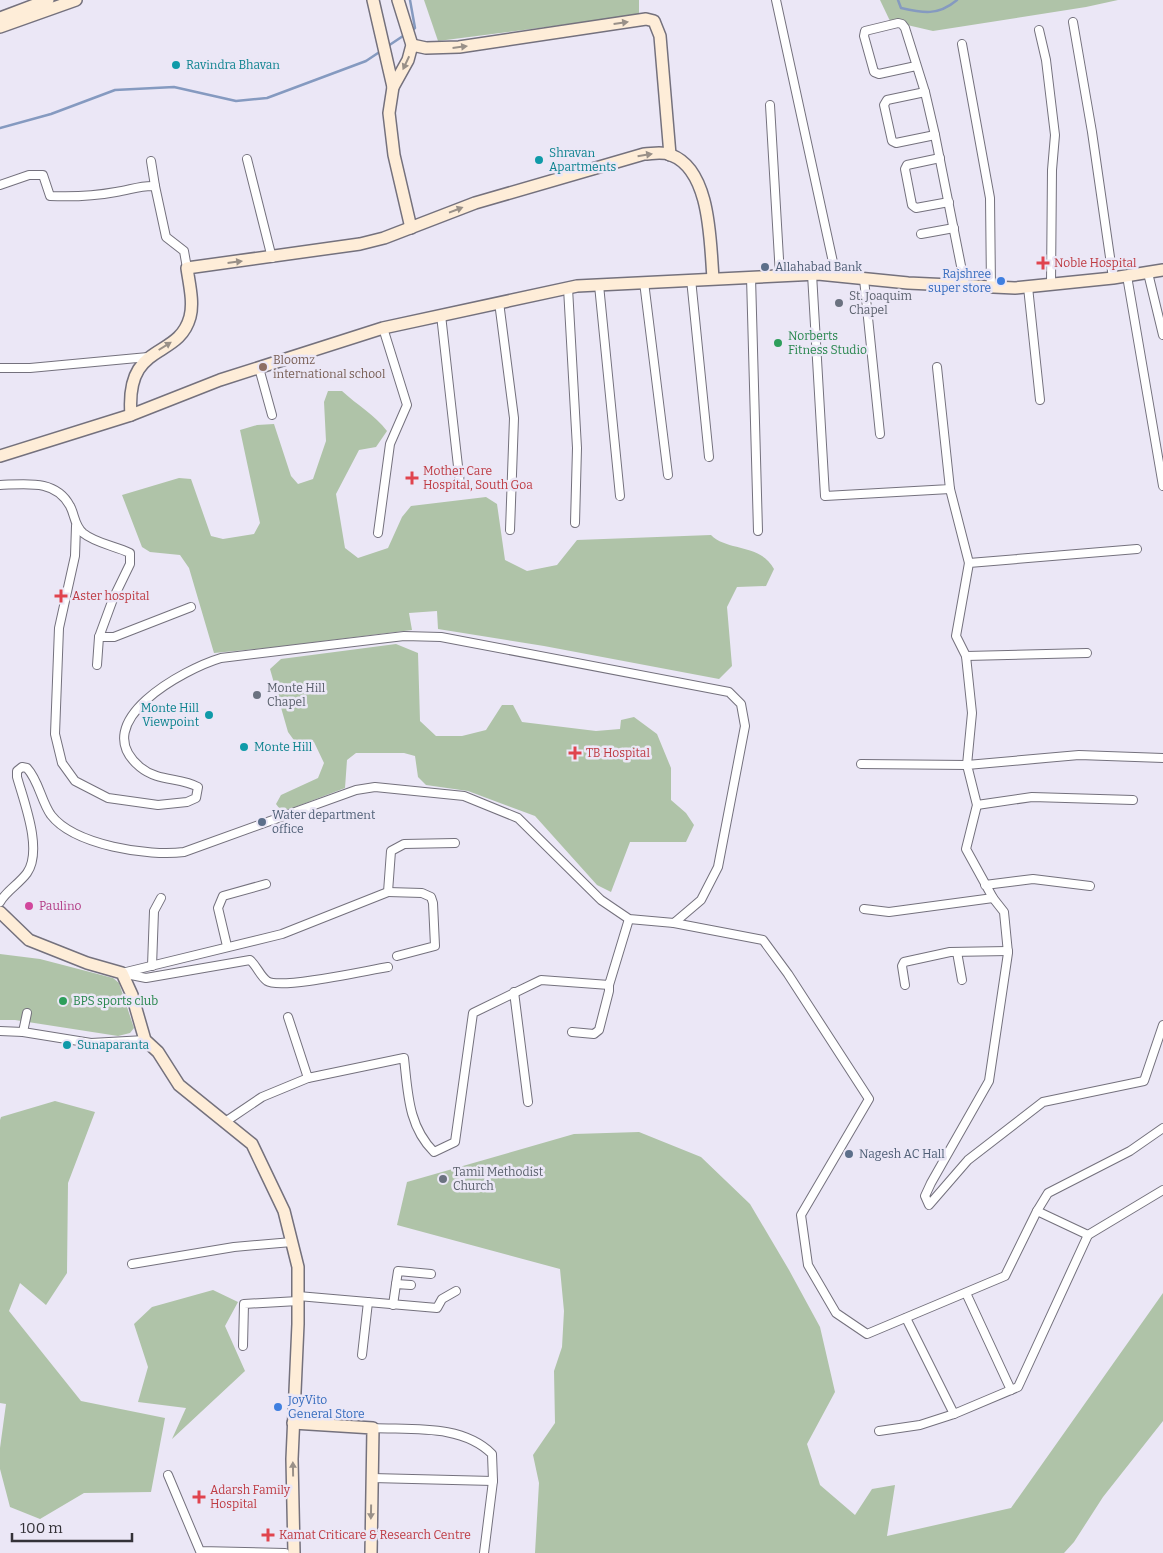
<svg xmlns="http://www.w3.org/2000/svg" width="1163" height="1553" font-family="Bitter,serif">
	<rect width="100%" height="100%" fill="#ebe7f6"/>
	<!-- green -->
	<g fill="#afc3a8">
		<polygon points="424,0 639,0 639,15 438,41"/>
		<polygon points="880,0 1118,0 1086,7 933,31 890,21"/>
		<path d="M328,391H342C357,405 375,415 387,431L376,447L359,450L336,494L345,548L358,558L388,548L402,517L411,506L486,497L497,504L505,560L527,571L557,565L577,540L711,535C728,552 760,543 774,569L766,586L737,587L727,607L732,666L719,679L544,646L438,629L437,611L409,613L412,630L276,647L214,653L189,568L180,555L150,552L142,547L122,495L179,478L191,479L211,536L223,539L254,534L260,523L240,430L257,425L274,424L291,476L298,484L313,479L326,441L324,402Z"/>
		<polygon points="396,644 418,653 420,721 436,736 462,736 486,730 502,705 513,705 522,722 596,731 620,729 621,720 634,717 657,734 671,768 671,800 686,813 694,825 686,842 630,842 611,892 597,885 535,816 468,791 426,785 418,777 415,756 404,753 356,753 347,760 345,788 282,812 276,804 281,795 318,778 324,763 314,742 296,743 288,732 270,669 281,659"/>
		<polygon points="0,954 40,959 113,978 119,983 134,1028 130,1033 118,1036 15,1020 0,1020"/>
		<polygon points="55,1101 95,1112 68,1183 67,1273 46,1305 20,1283 9,1311 81,1401 165,1418 151,1492 84,1493 40,1519 10,1507 0,1469 0,1448 6,1404 0,1403 0,1120 1,1117"/>
		<polygon points="639,1132 701,1157 750,1204 789,1270 820,1327 835,1392 807,1444 820,1485 855,1515 872,1489 895,1485 887,1536 1011,1508 1163,1293 1163,1421 1103,1497 1074,1542 1064,1553 535,1553 539,1483 533,1455 555,1423 554,1371 562,1347 564,1311 560,1269 397,1225 407,1182 574,1134"/>
		<polygon points="213,1290 238,1302 225,1326 245,1371 172,1439 186,1408 138,1402 148,1367 134,1324 152,1307"/>
	</g>
	<g fill="none" stroke-linecap="round" stroke-linejoin="round">
		<!-- stream -->
		<g stroke="#859ac0" stroke-width="2.5">
			<polyline points="410,0 415,28 411,31"/>
			<path d="M898,0L901,8C923,13 938,16 957,0"/>
			<polyline points="388,46 406,34"/>
			<polyline points="0,128 51,114 115,90 174,87 236,101 267,98 366,61 381,51"/>
		</g>
		<defs>
			<g id="street">
				<polyline points="776,0 836,276"/>
				<polyline points="1073,22 1092,132 1113,278"/>
				<polyline points="1039,30 1046,60 1055,135 1052,170 1051,284"/>
				<polyline points="962,44 990,198 991,287"/>
				<polyline points="916,66 879,74 874,72 864,36 865,31 898,23 902,24 905,28 925,92 935,135 965,286"/>
				<polyline points="925,92 887,100 884,105 892,141 896,143 935,135"/>
				<polyline points="770,105 780,276"/>
				<polyline points="940,158 907,165 905,169 912,205 916,208 949,202"/>
				<polyline points="247,159 272,258"/>
				<polyline points="151,161 155,186"/>
				<path d="M0,185L29,175H43L50,196C72,197 94,196 116,192C130,190 141,185 155,186L166,237L184,251L187,268"/>
				<polyline points="921,234 954,228"/>
				<polyline points="1148,273 1163,335"/>
				<polyline points="812,274 825,496 950,489 937,367"/>
				<polyline points="1127,276 1163,486"/>
				<polyline points="751,277 758,531"/>
				<polyline points="691,279 709,457"/>
				<polyline points="864,279 880,434"/>
				<polyline points="644,282 668,475"/>
				<polyline points="599,285 620,496"/>
				<polyline points="1028,287 1040,400"/>
				<polyline points="568,288 577,448 575,523"/>
				<polyline points="499,302 514,418 510,530"/>
				<polyline points="441,315 460,484"/>
				<polyline points="0,368 30,368 148,357"/>
				<polyline points="259,368 272,415"/>
				<path d="M0,485C26,484 56,479 70,506C75,515 74,525 83,533C95,543 115,546 130,553V564L113,599L99,637L97,665"/>
				<polyline points="950,489 969,563"/>
				<polyline points="378,533 390,444 407,405 383,328"/>
				<polyline points="99,637 114,637 191,607"/>
				<polyline points="966,656 1087,653"/>
				<polyline points="1163,758 1079,755 967,765 977,805 966,849 993,898 1004,912 1008,953 989,1081 931,1183 925,1196 929,1205 968,1160 1043,1102 1144,1081 1163,1025"/>
				<polyline points="861,764 967,765 972,713 966,656 956,636 969,563 1137,549"/>
				<polyline points="977,805 1032,797 1133,800"/>
				<polyline points="985,885 1033,879 1090,886"/>
				<polyline points="388,892 422,893 431,897 433,903 435,946 397,956"/>
				<path d="M0,902C6,891 19,884 27,873C43,850 24,802 17,777V771L22,767L27,768C39,781 41,801 51,815C74,845 149,857 184,852L356,790L375,787L464,796L518,818L601,900L629,919L674,923L701,900L718,867L745,726L741,704L729,692L441,637L404,636L221,658C184,669 86,722 140,767C158,782 180,777 198,787L196,798L187,802L158,805L108,798L75,781L62,763L55,734L59,628L75,556L76,526"/>
				<polyline points="864,909 889,912 993,898"/>
				<polyline points="674,923 763,940 788,974 869,1099 801,1215 808,1265 836,1313 867,1334 1005,1276 1037,1211 1088,1235 1163,1190"/>
				<polyline points="227,946 218,908 223,896 266,884"/>
				<polyline points="957,952 962,980"/>
				<polyline points="152,966 154,911 161,898"/>
				<polyline points="122,973 282,934 388,892 391,851 404,844 455,843"/>
				<path d="M126,974L146,978L250,960C257,966 260,976 267,981C281,990 368,970 388,967"/>
				<polyline points="905,985 902,966 904,962 950,952 1008,951"/>
				<polyline points="514,992 528,1102"/>
				<path d="M288,1017L308,1078L404,1058C408,1093 408,1126 434,1152L455,1142L473,1013L541,980L609,985L629,919"/>
				<polyline points="0,1031 23,1032 91,1043 145,1040"/>
				<polyline points="23,1032 27,1013"/>
				<polyline points="572,1032 594,1034 599,1030 609,991 609,985"/>
				<polyline points="225,1122 262,1097 308,1078"/>
				<polyline points="1037,1211 1048,1193 1130,1151 1163,1128"/>
				<polyline points="132,1264 234,1247 292,1242"/>
				<polyline points="396,1284 398,1271 431,1274"/>
				<polyline points="966,1293 1011,1390"/>
				<polyline points="298,1296 437,1308 442,1299 456,1291"/>
				<polyline points="393,1305 396,1284 411,1285"/>
				<polyline points="906,1318 954,1414 1018,1387 1088,1235"/>
				<polyline points="243,1346 244,1304 298,1301"/>
				<polyline points="362,1355 368,1302"/>
				<path d="M373,1428C412,1430 462,1424 492,1454L493,1481L484,1553"/>
				<polyline points="879,1431 920,1425 954,1414"/>
				<polyline points="168,1475 200,1551 285,1553"/>
				<polyline points="372,1478 493,1481"/>
			</g>
			<g id="secondary">
				<polyline points="373,0 393,87"/>
				<polyline points="398,0 412,45 408,60 393,87 389,113 394,155 411,228"/>
				<polyline points="0,18 48,0"/>
				<polyline points="0,27 76,0"/>
				<polyline points="412,45 426,48 459,47 646,19 654,21 660,36 670,155"/>
				<path d="M131,415C125,340 178,361 190,317C194,302 189,283 187,268L360,244L384,238L475,203L644,154C652,154 662,151 671,155C711,170 710,242 713,278"/>
				<polyline points="0,456 131,415 220,380 383,328 577,286 818,274 908,283 1015,288 1113,278 1163,270"/>
				<polyline points="0,912 29,940 87,963 122,973 132,995 145,1040 158,1052 179,1085 252,1144 284,1211 298,1267 298,1324 292,1459 294,1553"/>
				<polyline points="293,1423 373,1428 371,1553"/>
			</g>
		</defs>
		<!-- street casing -->
		<use href="#street" stroke="#74717d" stroke-width="10"/>
		<!-- secondary casing -->
		<use href="#secondary" stroke="#74717d" stroke-width="14"/>
		<!-- street -->
		<use href="#street" stroke="#fff" stroke-width="8"/>
		<!-- secondary -->
		<use href="#secondary" stroke="#feedd8" stroke-width="11"/>
	</g>
	<!-- one-way arrows -->
	<defs><path id="oneway-solid" d="M-6-.8H1V-3.2L6.5 0L1 3.2V.8H-6Z" transform="scale(1.25)"/></defs>
	<g fill="#999088">
		<use href="#oneway-solid" transform="translate(621 23) rotate(-8)"/>
		<use href="#oneway-solid" transform="translate(460 47) rotate(-7)"/>
		<use href="#oneway-solid" transform="translate(406 63) rotate(115)"/>
		<use href="#oneway-solid" transform="translate(645 155) rotate(-9)"/>
		<use href="#oneway-solid" transform="translate(456 210) rotate(-21)"/>
		<use href="#oneway-solid" transform="translate(235 262) rotate(-7)"/>
		<use href="#oneway-solid" transform="translate(165 346) rotate(-32)"/>
		<use href="#oneway-solid" transform="translate(293 1469) rotate(-91)"/>
		<use href="#oneway-solid" transform="translate(371 1512) rotate(91)"/>
	</g>
	<!-- markers -->
	<g fill="#0f9aa8" stroke="#ebe7f6" stroke-width="2">
		<circle cx="176" cy="65" r="5"/>
		<circle cx="539" cy="160" r="5"/>
		<circle cx="209" cy="715" r="5"/>
		<circle cx="244" cy="747" r="5"/>
		<circle cx="67" cy="1045" r="5"/>
	</g>
	<g fill="#e0444e" stroke="#ebe7f6" stroke-width="2">
		<path d="M1040.5 255.5h5v5h5v5h-5v5h-5v-5h-5v-5h5z"/>
		<path d="M409.5 470.5h5v5h5v5h-5v5h-5v-5h-5v-5h5z"/>
		<path d="M58.5 588.5h5v5h5v5h-5v5h-5v-5h-5v-5h5z"/>
		<path d="M572.5 745.5h5v5h5v5h-5v5h-5v-5h-5v-5h5z"/>
		<path d="M196.5 1489.5h5v5h5v5h-5v5h-5v-5h-5v-5h5z"/>
		<path d="M265.5 1527.5h5v5h5v5h-5v5h-5v-5h-5v-5h5z"/>
	</g>
	<g fill="#5c6f8a" stroke="#ebe7f6" stroke-width="2">
		<circle cx="765" cy="267" r="5"/>
		<circle cx="262" cy="822" r="5"/>
		<circle cx="849" cy="1154" r="5"/>
	</g>
	<g fill="#3f7fe0" stroke="#ebe7f6" stroke-width="2">
		<circle cx="1001" cy="281" r="5"/>
		<circle cx="278" cy="1407" r="5"/>
	</g>
	<g fill="#6b7280" stroke="#ebe7f6" stroke-width="2">
		<circle cx="839" cy="303" r="5"/>
		<circle cx="257" cy="695" r="5"/>
		<circle cx="443" cy="1179" r="5"/>
	</g>
	<g fill="#2e9e5b" stroke="#ebe7f6" stroke-width="2">
		<circle cx="778" cy="343" r="5"/>
		<circle cx="63" cy="1001" r="5"/>
	</g>
	<circle fill="#8d6e63" stroke="#ebe7f6" stroke-width="2" cx="263" cy="367" r="5"/>
	<circle fill="#d1479c" stroke="#ebe7f6" stroke-width="2" cx="29" cy="906" r="5"/>
	<g text-anchor="middle" dominant-baseline="central" stroke-width="5" stroke-linejoin="round" paint-order="stroke">
		<!-- culture labels -->
		<g font-size="12" fill="#0d838f" stroke="#ebe7f6" text-anchor="start">
			<text x="186" y="65">Ravindra Bhavan</text>
			<text x="549" y="153">Shravan<tspan x="549" dy="14">Apartments</tspan></text>
			<text x="199" y="708" text-anchor="end">Monte Hill<tspan x="199" dy="14">Viewpoint</tspan></text>
			<text x="254" y="747">Monte Hill</text>
			<text x="77" y="1045">Sunaparanta</text>
		</g>
		<!-- health labels -->
		<g font-size="12" fill="#be3a42" stroke="#ebe7f6" text-anchor="start">
			<text x="1054" y="263">Noble Hospital</text>
			<text x="423" y="471">Mother Care<tspan x="423" dy="14">Hospital, South Goa</tspan></text>
			<text x="72" y="596">Aster hospital</text>
			<text x="586" y="753">TB Hospital</text>
			<text x="210" y="1490">Adarsh Family<tspan x="210" dy="14">Hospital</tspan></text>
			<text x="279" y="1535">Kamat Criticare &amp; Research Centre</text>
		</g>
		<!-- service labels -->
		<g font-size="12" fill="#4e5e75" stroke="#ebe7f6" text-anchor="start">
			<text x="775" y="267">Allahabad Bank</text>
			<text x="272" y="815">Water department<tspan x="272" dy="14">office</tspan></text>
			<text x="859" y="1154">Nagesh AC Hall</text>
		</g>
		<!-- shop labels -->
		<g font-size="12" fill="#366cbe" stroke="#ebe7f6" text-anchor="end">
			<text x="991" y="274">Rajshree<tspan x="991" dy="14">super store</tspan></text>
			<text x="288" y="1400" text-anchor="start">JoyVito<tspan x="288" dy="14">General Store</tspan></text>
		</g>
		<!-- worship labels -->
		<g font-size="12" fill="#5b616d" stroke="#ebe7f6" text-anchor="start">
			<text x="849" y="296">St. Joaquim<tspan x="849" dy="14">Chapel</tspan></text>
			<text x="267" y="688">Monte Hill<tspan x="267" dy="14">Chapel</tspan></text>
			<text x="453" y="1172">Tamil Methodist<tspan x="453" dy="14">Church</tspan></text>
		</g>
		<!-- leisure labels -->
		<g font-size="12" fill="#27864d" stroke="#ebe7f6" text-anchor="start">
			<text x="788" y="336">Norberts<tspan x="788" dy="14">Fitness Studio</tspan></text>
			<text x="73" y="1001">BPS sports club</text>
		</g>
		<!-- education labels -->
		<g font-size="12" fill="#785e54" stroke="#ebe7f6" text-anchor="start">
			<text x="273" y="360">Bloomz<tspan x="273" dy="14">international school</tspan></text>
		</g>
		<!-- hotel labels -->
		<g font-size="12" fill="#b23c85" stroke="#ebe7f6" text-anchor="start">
			<text x="39" y="906">Paulino</text>
		</g>
	</g>
	<!-- scale -->
	<path d="M12 1533v8h120v-8" fill="none" stroke="#343238" stroke-width="2.5"/>
	<text x="20" y="1533" font-size="15" fill="#343238" stroke="#ebe7f6" stroke-width="4" paint-order="stroke">100 m</text>
</svg>
